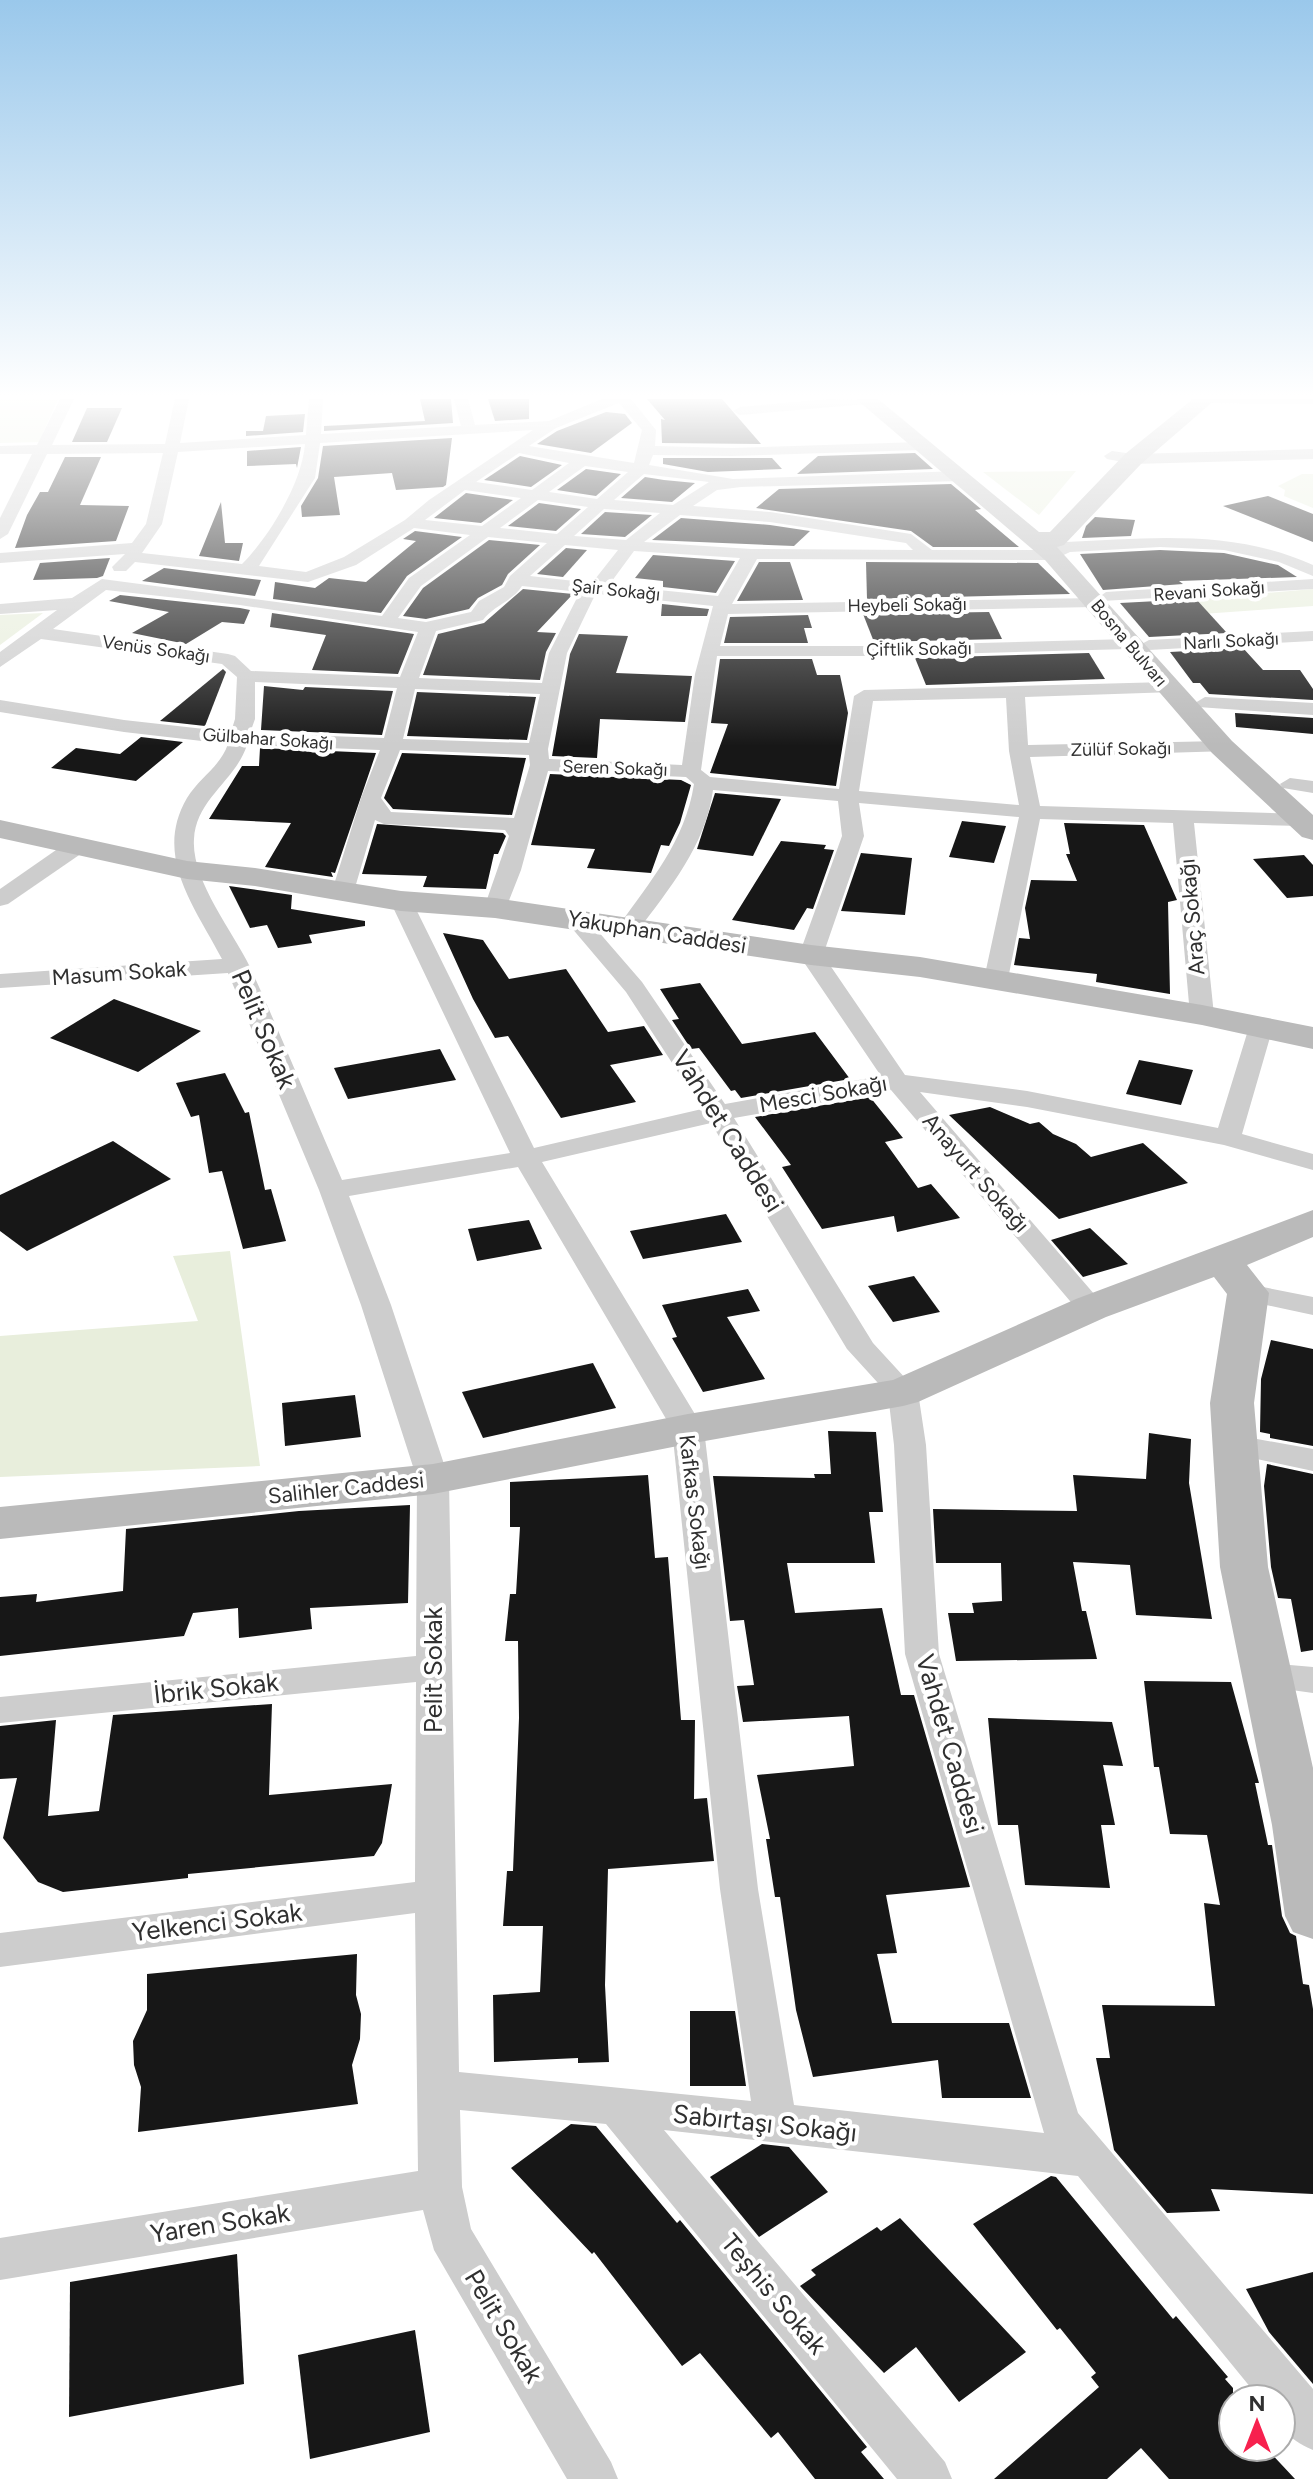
<svg xmlns="http://www.w3.org/2000/svg" width="1313" height="2479" font-family="Figtree,sans-serif">
	<rect width="100%" height="100%" fill="#fff"/>
	<!-- green -->
	<g fill="#e8eedc">
		<polygon points="0,399 58,399 39,442 0,443"/>
		<polygon points="1076,471 1039,515 983,472"/>
		<polygon points="1302,474 1313,474 1313,508 1284,496 1285,490 1278,486"/>
		<polygon points="1313,589 1313,606 1188,615 1175,601"/>
		<polygon points="43,613 0,645 0,615"/>
		<polygon points="230,1251 260,1466 0,1477 0,1336 198,1321 173,1256"/>
	</g>
	<!-- building -->
	<g fill="#171717">
		<polygon points="420,399 451,399 453,423 324,431 324,426 425,421"/>
		<polygon points="488,399 529,399 529,419 495,421"/>
		<polygon points="647,399 722,399 761,444 662,443 661,419 665,420"/>
		<polygon points="87,408 122,408 107,442 72,442"/>
		<polygon points="606,412 625,414 632,423 591,453 537,444 557,431"/>
		<polygon points="305,414 303,432 246,436 246,431 263,431 266,416"/>
		<polygon points="452,438 446,485 443,487 396,490 392,473 334,477 340,515 302,517 301,506 318,478 323,446"/>
		<polygon points="301,447 297,468 296,464 247,466 247,451"/>
		<polygon points="915,453 933,469 797,474 818,456"/>
		<polygon points="520,456 562,465 531,487 484,480"/>
		<polygon points="65,457 101,457 80,505 129,506 116,541 15,548 27,515 40,492 48,492"/>
		<polygon points="663,458 772,458 782,469 708,472 663,464"/>
		<polygon points="586,469 621,474 596,496 557,490"/>
		<polygon points="645,477 664,480 695,483 672,502 621,498"/>
		<polygon points="951,484 981,509 975,510 1019,547 933,547 911,531 756,508 779,489"/>
		<polygon points="466,493 513,500 481,523 434,518"/>
		<polygon points="1268,496 1313,514 1313,542 1223,506"/>
		<polygon points="221,502 225,543 243,543 239,561 199,556"/>
		<polygon points="539,503 581,509 556,531 508,526"/>
		<polygon points="605,512 652,515 625,537 581,534"/>
		<polygon points="1095,517 1135,520 1131,536 1082,538 1086,526"/>
		<polygon points="681,518 770,525 810,531 794,546 652,540"/>
		<polygon points="415,531 462,537 407,576 381,613 273,599 275,582 315,588 329,578 366,582 416,541 403,539"/>
		<polygon points="489,540 540,545 508,574 502,585 478,598 469,609 426,619 403,616 423,588"/>
		<polygon points="566,548 587,550 563,577 537,574"/>
		<polygon points="1160,550 1224,553 1278,565 1297,577 1179,581 1183,584 1103,590 1080,554"/>
		<polygon points="653,555 735,561 716,593 663,587 663,581 635,578"/>
		<polygon points="110,558 103,576 97,578 33,580 40,563"/>
		<polygon points="759,562 790,562 803,600 737,601"/>
		<polygon points="866,562 1038,563 1070,594 867,599"/>
		<polygon points="164,568 261,580 255,596 142,581"/>
		<polygon points="523,589 573,594 537,632 556,633 546,652 540,680 423,675 438,634 484,623"/>
		<polygon points="120,595 240,608 250,610 244,624 222,622 186,644 132,633 169,612 109,601"/>
		<polygon points="1196,599 1227,633 1149,637 1120,603"/>
		<polygon points="662,604 709,609 707,616 661,616"/>
		<polygon points="989,612 1002,639 874,642 863,614"/>
		<polygon points="272,613 414,634 398,674 312,670 326,635 270,627"/>
		<polygon points="808,615 812,628 804,628 808,643 724,643 730,617"/>
		<polygon points="579,634 628,636 616,673 692,676 685,722 600,719 597,758 552,756 570,654"/>
		<polygon points="1243,648 1263,670 1300,670 1313,689 1313,700 1209,694 1200,683 1193,683 1170,652"/>
		<polygon points="1089,653 1105,679 926,685 915,658"/>
		<polygon points="720,659 812,659 817,675 840,675 848,713 836,786 710,773 728,724 711,723"/>
		<polygon points="223,669 226,672 205,726 160,721"/>
		<polygon points="264,686 303,690 305,687 393,691 382,735 261,730"/>
		<polygon points="417,692 536,697 527,740 407,736"/>
		<polygon points="1235,713 1313,718 1313,734 1236,727"/>
		<polygon points="141,737 183,742 136,781 51,768 76,748 120,754"/>
		<polygon points="260,748 376,753 335,873 331,872 333,877 265,867 291,823 209,819 242,766 259,766"/>
		<polygon points="402,753 526,758 512,815 393,809 384,798"/>
		<polygon points="550,774 681,780 691,785 680,823 669,846 661,845 651,873 587,868 595,849 531,845"/>
		<polygon points="715,793 781,799 753,856 697,849"/>
		<polygon points="962,821 1006,826 994,863 949,857"/>
		<polygon points="1064,823 1144,825 1177,900 1168,902 1170,994 1096,982 1097,974 1014,965 1019,938 1030,939 1025,908 1031,880 1077,881 1066,854 1070,854"/>
		<polygon points="377,824 503,833 506,836 498,854 494,854 486,889 423,887 427,876 362,874"/>
		<polygon points="781,841 826,845 824,849 834,850 813,909 807,908 794,930 732,920"/>
		<polygon points="861,853 912,858 905,915 841,911"/>
		<polygon points="1304,855 1313,865 1313,896 1287,898 1253,859"/>
		<polygon points="229,886 292,895 291,909 365,921 365,926 309,935 312,943 278,948 267,925 250,928"/>
		<polygon points="443,933 483,940 509,979 566,969 608,1032 644,1026 663,1055 610,1065 636,1102 561,1118 508,1036 495,1038 473,999"/>
		<polygon points="700,983 742,1044 815,1032 850,1079 741,1098 735,1090 731,1091 699,1048 691,1049 672,1020 679,1019 660,989"/>
		<polygon points="114,999 201,1031 138,1072 50,1038"/>
		<polygon points="440,1049 456,1080 348,1099 334,1068"/>
		<polygon points="1139,1060 1193,1070 1181,1105 1126,1094"/>
		<polygon points="225,1073 245,1113 249,1112 265,1190 271,1189 286,1241 243,1249 222,1171 209,1173 199,1115 191,1117 176,1083"/>
		<polygon points="870,1097 903,1138 885,1142 918,1188 931,1184 960,1218 897,1232 894,1216 822,1229 782,1167 791,1165 755,1117"/>
		<polygon points="990,1107 1030,1124 1039,1122 1053,1134 1076,1144 1091,1157 1143,1143 1188,1183 1059,1219 949,1115"/>
		<polygon points="113,1141 171,1179 27,1251 0,1231 0,1195"/>
		<polygon points="726,1214 742,1242 643,1259 630,1231"/>
		<polygon points="529,1220 542,1249 477,1261 468,1229"/>
		<polygon points="1090,1228 1128,1264 1083,1277 1051,1240"/>
		<polygon points="914,1276 940,1312 893,1322 868,1286"/>
		<polygon points="748,1289 760,1311 727,1317 765,1379 703,1392 672,1338 677,1337 662,1305"/>
		<polygon points="1271,1340 1313,1349 1313,1446 1270,1438 1270,1434 1260,1432 1261,1379"/>
		<polygon points="593,1363 616,1408 483,1438 462,1392"/>
		<polygon points="355,1395 361,1437 285,1446 282,1403"/>
		<polygon points="828,1431 876,1432 883,1512 869,1512 875,1563 787,1563 795,1613 882,1608 901,1695 914,1695 970,1887 886,1895 897,1953 877,1954 892,2023 1009,2023 1031,2098 942,2098 938,2060 813,2077 796,2010 780,1897 775,1897 766,1839 770,1839 757,1775 854,1766 849,1716 743,1722 737,1686 754,1685 744,1620 730,1621 713,1476 815,1478 814,1474 831,1474"/>
		<polygon points="1149,1433 1191,1439 1189,1483 1212,1619 1136,1615 1130,1565 1073,1562 1082,1611 1086,1611 1097,1659 956,1661 948,1613 974,1613 972,1603 1002,1601 1001,1563 936,1563 933,1509 1077,1511 1073,1475 1146,1479"/>
		<polygon points="1267,1464 1313,1474 1313,1650 1301,1652 1291,1599 1278,1598 1271,1567 1264,1486"/>
		<polygon points="648,1475 655,1558 668,1557 681,1720 695,1720 694,1799 707,1798 714,1861 608,1869 605,1985 609,2062 578,2063 578,2058 494,2062 493,1995 540,1992 543,1926 503,1926 507,1871 513,1871 519,1718 518,1641 505,1641 510,1594 516,1594 520,1527 510,1527 510,1482"/>
		<polygon points="410,1505 408,1603 310,1608 312,1629 239,1638 238,1608 193,1613 184,1636 0,1656 0,1597 37,1594 36,1602 123,1591 126,1529 299,1511"/>
		<polygon points="1144,1681 1231,1682 1259,1783 1255,1783 1268,1845 1272,1845 1282,1916 1290,1933 1296,1936 1303,1984 1309,1985 1313,2009 1313,2194 1211,2189 1220,2211 1167,2213 1114,2150 1096,2058 1110,2058 1102,2005 1215,2006 1204,1903 1220,1905 1207,1835 1170,1834 1159,1767 1154,1767"/>
		<polygon points="272,1704 269,1795 392,1784 382,1843 374,1856 188,1874 188,1878 63,1892 38,1882 3,1838 17,1778 0,1779 0,1726 56,1720 48,1816 99,1811 113,1715"/>
		<polygon points="988,1718 1112,1722 1123,1766 1103,1765 1115,1825 1101,1825 1110,1888 1025,1885 1018,1825 998,1825"/>
		<polygon points="357,1954 356,1995 361,2014 360,2039 352,2065 358,2104 138,2132 141,2087 134,2065 133,2041 147,2010 147,1974"/>
		<polygon points="690,2011 735,2011 746,2086 690,2086"/>
		<polygon points="571,2124 596,2126 677,2223 680,2220 867,2447 861,2452 884,2479 815,2479 778,2432 771,2438 700,2353 682,2366 594,2252 592,2254 511,2168"/>
		<polygon points="762,2144 789,2147 828,2192 759,2237 710,2177"/>
		<polygon points="1051,2176 1056,2177 1173,2319 1176,2316 1228,2377 1225,2379 1233,2388 1233,2447 1265,2447 1295,2479 1169,2479 1141,2448 1107,2479 994,2479 1099,2387 1091,2377 1096,2373 1060,2328 1057,2330 973,2224"/>
		<polygon points="900,2218 1026,2352 959,2402 916,2347 884,2373 800,2286 816,2275 811,2270 877,2227 881,2231"/>
		<polygon points="237,2254 244,2384 69,2417 70,2282"/>
		<polygon points="1313,2272 1313,2384 1269,2332 1246,2289"/>
		<polygon points="415,2330 430,2432 310,2459 298,2355"/>
	</g>
	<g fill="none" stroke-linecap="round" stroke-linejoin="round">
		<!-- street -->
		<g fill="#cdcdcd" fill-rule="evenodd">
			<path d="M60,399H74L52,445L165,444L175,399H189L180,443L306,435L309,399H323L321,434L461,426L454,399H468L475,425L549,421L602,399H631L656,430L655,446L732,448L921,442L928,446L921,450L732,456L653,455L649,465L733,479L960,471L968,476L960,481L741,487L717,490L693,506L770,512L911,534L932,550H1050L1066,542C1150,538 1234,529 1313,565V576L1279,562L1224,550L1160,547L1070,552L1053,560L757,559L732,604L1098,598L1106,592L1313,579V589L1102,601L1094,607L728,614L720,646H868L1129,639L1138,644L1129,649L868,656H717L701,770L710,777L839,789L854,696L864,690L1167,682L1176,688L1174,692L1025,697L1028,745L1222,741L1229,743L1232,747L1229,751L1030,757L1040,806L1301,814L1312,820L1301,826L1194,823L1214,1015L1211,1020H1193L1190,1015L1173,823L1040,819L1008,979L1004,984H988L984,979L1019,817L859,803L864,836L823,955L905,1075L1027,1091L1218,1128L1249,1027L1252,1022H1270L1273,1027L1242,1134L1313,1154V1170L1224,1145L1027,1107L920,1092L1101,1302L1106,1308L1101,1314L1091,1317L1081,1314L891,1090L734,1118L873,1343L918,1392L926,1445L939,1654L1078,2113L1313,2389V2450C1285,2438 1281,2428 1281,2399H1260L1078,2176L664,2130L945,2462L952,2479H897L606,2124L460,2110L462,2187L471,2229L611,2462L618,2479H567L434,2250L423,2210L0,2280V2238L418,2171L415,1913L0,1967V1933L415,1882L416,1682L0,1723V1697L416,1656L417,1479L361,1305L319,1190L228,973L0,988V974L222,959C195,907 153,856 187,798C200,777 220,767 228,744L124,732L0,712V700L124,720L231,732L235,719L237,677L222,664L41,639L0,667V652L57,610L0,614V604L72,598L102,579L382,616L409,578L470,535L414,528L356,565L308,582L135,562L126,571H114L112,567L125,554L0,563V553L132,543L146,524L163,453L47,454L8,534L0,539V518L32,454H0V446L37,445ZM619,403L642,430L634,463L529,446L556,428ZM533,430L429,500L405,520L344,557L306,572L259,566L315,478L320,443ZM305,444C302,483 269,537 242,564L142,553L162,524L178,452ZM519,453L569,463L532,490L476,482ZM585,466L628,472L597,499L549,492ZM644,474L709,482L673,505L614,500ZM465,490L521,498L482,526L425,520ZM538,500L588,507L557,534L500,528ZM604,509L660,513L626,540L574,536ZM680,515L770,522L906,543L913,550L751,549L644,542ZM488,537L547,543L510,576L504,587L479,601L471,612L426,622L398,618L421,586ZM565,545L618,550L592,583L530,576ZM634,551L740,558L718,596L609,585ZM522,586L580,592L549,653L542,683L419,678L436,631L483,620C494,605 513,601 522,586ZM106,590L240,605L418,632L400,677L251,671L235,656L228,654L53,629ZM599,594L713,606L695,674L682,765L549,759L548,749L567,653L594,597ZM255,682L397,688L384,738L250,733L255,719ZM415,689L540,694L529,743L403,739ZM1006,698L1009,751L1019,805L859,791L873,701ZM247,745L380,750L361,798L332,891L335,896L343,898L354,891L375,820L384,824L505,830L509,836L484,908L487,913H503L506,908L521,870L548,771L686,777L694,784C685,842 650,881 618,927L621,932H637C669,889 706,845 713,790L838,801L842,836L799,955L881,1076L725,1104L642,982L584,915H568L565,920L626,992L702,1109L534,1148L412,901L401,894L390,901L510,1153L342,1180C311,1109 282,1037 250,967C232,930 191,880 194,839C196,799 236,780 247,745ZM400,750L529,755L530,765L514,818L391,812L381,798ZM711,1123L847,1349L888,1394L894,1445L905,1654L1044,2133L794,2105L758,1889L704,1429L542,1162ZM518,1167L672,1429L720,1889L751,2101L459,2072L449,1479L391,1305L349,1196Z"/>
			<polygon points="828,399 874,400 867,404 740,415 733,411 740,407"/>
			<polygon points="1190,399 1313,399 1313,404 1197,403"/>
			<polygon points="1313,449 1313,459 1133,464 1107,459 1104,456 1112,451 1133,454"/>
			<polygon points="1313,631 1313,641 1149,650 1140,645 1149,640"/>
			<polygon points="1205,697 1313,703 1313,715 1198,707 1195,703"/>
			<polygon points="1290,778 1313,781 1313,793 1283,788 1280,784"/>
			<polygon points="77,840 85,841 88,846 85,851 8,904 0,906 0,889 69,841"/>
			<polygon points="1248,1284 1313,1297 1313,1315 1238,1299 1234,1293 1238,1287"/>
			<polygon points="1235,1435 1313,1449 1313,1471 1224,1452 1219,1445 1224,1438"/>
			<polygon points="1267,1663 1313,1667 1313,1693 1255,1685 1249,1676 1255,1667"/>
		</g>
		<!-- secondary -->
		<g fill="#bababa" fill-rule="evenodd">
			<polygon points="856,399 878,399 1039,532 1050,532 1125,454 1193,399 1216,399 1141,464 1064,545 1057,547 1232,741 1313,815 1313,840 1302,837 1212,753 1045,560"/>
			<polygon points="0,820 187,861 255,868 401,891 495,898 811,945 920,957 1202,1005 1313,1027 1313,1049 1202,1025 920,977 811,965 495,918 401,911 255,886 187,879 0,838"/>
			<polygon points="1313,1210 1313,1237 1247,1265 1269,1293 1254,1403 1268,1567 1313,1768 1313,1939 1293,1932 1285,1916 1272,1825 1220,1567 1210,1403 1227,1294 1214,1277 1106,1317 918,1402 903,1406 688,1444 433,1494 0,1539 0,1507 433,1464 688,1414 893,1380 1076,1299"/>
		</g>
	</g>
	<!-- sky -->
	<linearGradient id="sky" x2="0" y2="1"><stop stop-color="#9ac8eb"/><stop offset="0.53" stop-color="#fff"/><stop offset="1" stop-color="#fff" stop-opacity="0"/></linearGradient>
	<rect width="1313" height="746" fill="url(#sky)"/>
	<g text-anchor="middle" dominant-baseline="central" stroke-width="8" stroke-linejoin="round" paint-order="stroke">
		<!-- far-street labels -->
		<g font-size="18" fill="#303030" stroke="#fff">
			<text transform="translate(616 590) rotate(6)">Şair Sokağı</text>
			<text transform="translate(1209 591) rotate(-4)">Revani Sokağı</text>
			<text transform="translate(907 605) rotate(-1)">Heybeli Sokağı</text>
			<text transform="translate(1231 641) rotate(-3)">Narlı Sokağı</text>
			<text transform="translate(1129 643) rotate(50)">Bosna Bulvarı</text>
			<text transform="translate(156 649) rotate(8)">Venüs Sokağı</text>
			<text transform="translate(919 649) rotate(-1)">Çiftlik Sokağı</text>
			<text transform="translate(268 739) rotate(4)">Gülbahar Sokağı</text>
			<text transform="translate(1121 749) rotate(-1)">Zülüf Sokağı</text>
			<text transform="translate(615 768) rotate(2)">Seren Sokağı</text>
		</g>
		<!-- street labels -->
		<g font-size="22" fill="#303030" stroke="#fff">
			<text transform="translate(1192 917) rotate(-95)">Araç Sokağı</text>
			<text transform="translate(657 932) rotate(9)">Yakuphan Caddesi</text>
			<text transform="translate(119 973) rotate(-4)">Masum Sokak</text>
			<text transform="translate(823 1094) rotate(-10)">Mesci Sokağı</text>
			<text transform="translate(976 1173) rotate(49)">Anayurt Sokağı</text>
			<text transform="translate(346 1488) rotate(-6)">Salihler Caddesi</text>
			<text transform="translate(695 1502) rotate(83)">Kafkas Sokağı</text>
		</g>
		<!-- near-street labels -->
		<g font-size="26" fill="#303030" stroke="#fff">
			<text transform="translate(264 1029) rotate(67)">Pelit Sokak</text>
			<text transform="translate(728 1131) rotate(58)">Vahdet Caddesi</text>
			<text transform="translate(433 1670) rotate(-90)">Pelit Sokak</text>
			<text transform="translate(216 1688) rotate(-6)">İbrik Sokak</text>
			<text transform="translate(950 1744) rotate(74)">Vahdet Caddesi</text>
			<text transform="translate(217 1922) rotate(-7)">Yelkenci Sokak</text>
			<text transform="translate(765 2123) rotate(6)">Sabırtaşı Sokağı</text>
			<text transform="translate(220 2223) rotate(-9)">Yaren Sokak</text>
			<text transform="translate(774 2294) rotate(50)">Teşhis Sokak</text>
			<text transform="translate(504 2326) rotate(59)">Pelit Sokak</text>
		</g>
	</g>
	<!-- north arrow -->
	<g transform="translate(1257 2423)"><circle r="38" fill="#ffffff" stroke="#acacac" stroke-width="2"/>
	<path d="M0-6L14 30L0 20L-14 30Z" fill="#f7214e"/>
	<text y="-12" font-size="22" font-weight="bold" text-anchor="middle" fill="#303030">N</text>
	</g>
</svg>
